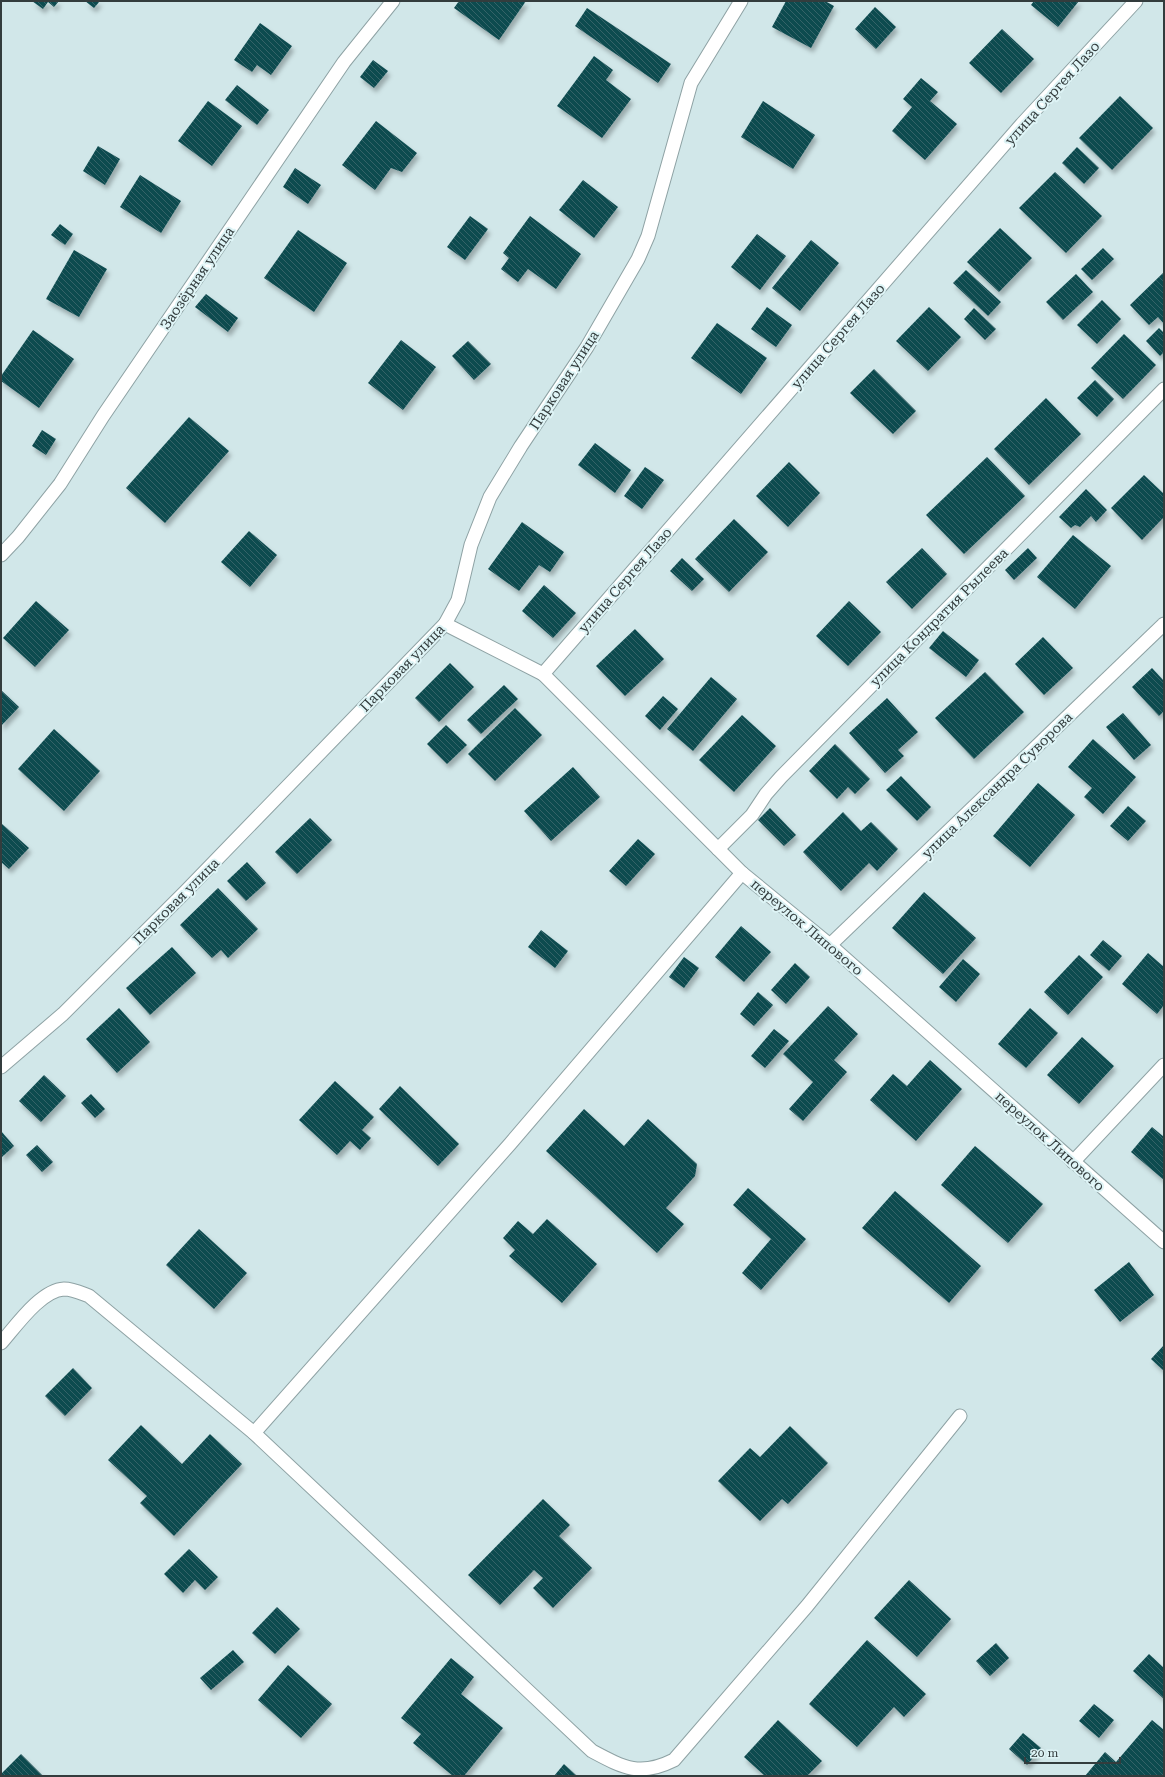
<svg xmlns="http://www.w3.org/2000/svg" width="1165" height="1777" font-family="'Roboto Serif',serif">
	<defs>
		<pattern id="building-back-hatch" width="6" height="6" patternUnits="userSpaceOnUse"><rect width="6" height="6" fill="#114b50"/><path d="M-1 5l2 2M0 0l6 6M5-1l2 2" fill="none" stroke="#346367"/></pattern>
		<filter id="shadow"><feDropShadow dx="2.5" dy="4.5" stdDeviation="2" flood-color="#0004"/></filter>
	</defs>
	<rect width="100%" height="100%" fill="#d1e7e9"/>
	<!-- building -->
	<g fill="url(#building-back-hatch)" filter="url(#shadow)">
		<polygon points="32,1 59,1 54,7 48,2 43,9"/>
		<polygon points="85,1 100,1 94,8"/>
		<polygon points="459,1 526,1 499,40 454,8"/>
		<polygon points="786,1 825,1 834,6 811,48 772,27"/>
		<polygon points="1034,1 1079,1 1058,27 1031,5"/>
		<polygon points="875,7 896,27 876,49 855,29"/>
		<polygon points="587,8 671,64 658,83 575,26"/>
		<polygon points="260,23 292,46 271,75 257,65 252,72 234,60"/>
		<polygon points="1002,29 1034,59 1001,93 969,63"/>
		<polygon points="594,56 613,70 606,80 631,99 602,138 557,106"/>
		<polygon points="373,60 388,71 374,88 360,77"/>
		<polygon points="921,78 938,92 930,101 957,124 925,160 892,131 912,107 903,99"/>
		<polygon points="237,85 269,110 257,125 225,100"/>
		<polygon points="1120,96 1153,128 1112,170 1079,138"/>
		<polygon points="208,101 242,126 212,166 178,141"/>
		<polygon points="763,101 815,135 793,169 741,137"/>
		<polygon points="376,121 417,153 402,172 391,168 375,190 342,165"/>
		<polygon points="98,146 120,159 105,185 83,171"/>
		<polygon points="1077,147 1099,168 1084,184 1062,163"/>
		<polygon points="295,168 321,185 308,204 283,187"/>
		<polygon points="1055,172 1102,216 1066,253 1019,208"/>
		<polygon points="140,175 181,201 161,233 120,207"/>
		<polygon points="583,180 618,207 594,238 559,210"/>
		<polygon points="470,216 488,229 465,260 447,247"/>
		<polygon points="530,216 581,254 556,289 528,269 518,282 501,269 509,258 503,253"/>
		<polygon points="60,224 73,234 65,245 51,235"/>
		<polygon points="1000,228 1032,258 999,292 967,262"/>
		<polygon points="298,230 347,263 314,312 264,278"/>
		<polygon points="757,234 786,256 760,290 731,267"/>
		<polygon points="811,240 839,263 800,311 772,288"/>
		<polygon points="1103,248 1114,259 1092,280 1081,269"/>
		<polygon points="74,250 107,269 79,317 46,299"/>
		<polygon points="966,270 1001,302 988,316 953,283"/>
		<polygon points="1164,272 1164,324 1158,317 1149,325 1130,305"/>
		<polygon points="1076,274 1093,292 1063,320 1046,302"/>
		<polygon points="206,294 238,318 228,332 195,307"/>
		<polygon points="1102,300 1121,319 1097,344 1077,325"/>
		<polygon points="767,307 792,325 776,347 751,329"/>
		<polygon points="929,307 961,337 928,371 896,341"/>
		<polygon points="974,308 996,329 985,340 964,319"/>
		<polygon points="717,323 767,358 741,394 691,358"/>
		<polygon points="1159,328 1164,333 1164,352 1160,356 1146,341"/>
		<polygon points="33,330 74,359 39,408 1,381 1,376"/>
		<polygon points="1124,334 1156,365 1123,399 1091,368"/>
		<polygon points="401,340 436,367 403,410 368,383"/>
		<polygon points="468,341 491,364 474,380 452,356"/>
		<polygon points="874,369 916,411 893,434 850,393"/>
		<polygon points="1095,380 1114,399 1097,417 1077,398"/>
		<polygon points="1046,398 1081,434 1029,485 994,449"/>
		<polygon points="189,417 229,451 165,523 126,488"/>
		<polygon points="42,430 56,439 46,455 32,446"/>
		<polygon points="595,443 631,470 615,493 578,465"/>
		<polygon points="987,457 1025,496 964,554 926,515"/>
		<polygon points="789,462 820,493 788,527 756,496"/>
		<polygon points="645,467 664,480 642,509 624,496"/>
		<polygon points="1144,475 1164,494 1164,517 1142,540 1111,508"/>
		<polygon points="1086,489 1107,510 1096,522 1091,516 1080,527 1075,525 1071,528 1059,517"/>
		<polygon points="734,519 768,552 729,592 695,559"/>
		<polygon points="522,522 564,552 550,572 539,565 519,591 488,569"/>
		<polygon points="249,531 277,555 250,587 221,562"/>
		<polygon points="1073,535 1111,566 1075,609 1037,577"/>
		<polygon points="922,548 947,574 912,609 886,582"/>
		<polygon points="1028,548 1037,558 1014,580 1005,570"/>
		<polygon points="682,558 704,579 692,591 670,571"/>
		<polygon points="544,585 576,613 553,638 522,611"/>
		<polygon points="36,601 69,630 35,667 3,638"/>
		<polygon points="849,601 881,632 848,666 816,636"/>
		<polygon points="635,629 664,659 625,696 596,666"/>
		<polygon points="943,631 979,660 966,677 929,648"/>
		<polygon points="1043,637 1073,668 1044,695 1015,664"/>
		<polygon points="450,663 474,687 439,722 415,698"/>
		<polygon points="1152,668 1164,681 1164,711 1159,716 1132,687"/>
		<polygon points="985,672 1024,712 974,759 935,718"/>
		<polygon points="711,677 737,699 693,751 667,729"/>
		<polygon points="504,685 518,699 481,734 467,720"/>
		<polygon points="1,690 19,707 1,726"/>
		<polygon points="663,696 678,709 660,730 645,716"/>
		<polygon points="887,698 918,732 898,750 904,756 885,773 849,733"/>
		<polygon points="515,708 542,735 495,781 468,754"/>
		<polygon points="1123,713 1151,745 1134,760 1106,727"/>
		<polygon points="742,715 776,746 734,792 699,760"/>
		<polygon points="446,725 467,745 447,764 427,744"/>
		<polygon points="54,729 100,771 64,811 18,769"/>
		<polygon points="1093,739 1136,777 1103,814 1084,797 1092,788 1068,767"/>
		<polygon points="835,744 870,779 855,794 848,787 837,799 809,771"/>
		<polygon points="573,767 600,797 551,841 524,811"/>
		<polygon points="901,776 931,807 917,821 886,790"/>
		<polygon points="1038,783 1075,815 1030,867 993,836"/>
		<polygon points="1128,806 1146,821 1128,841 1110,826"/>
		<polygon points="770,808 796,835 784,846 758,820"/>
		<polygon points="843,812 861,831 871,822 898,849 877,871 869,863 841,891 803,852"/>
		<polygon points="310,818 332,840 297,874 275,852"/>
		<polygon points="1,823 29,848 9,869 1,862"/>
		<polygon points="638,839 655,854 626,886 609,871"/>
		<polygon points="247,862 266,883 246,901 227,881"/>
		<polygon points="218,888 258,929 228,958 221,950 212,958 180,925"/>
		<polygon points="924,892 976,938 943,974 892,928"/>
		<polygon points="741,926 771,952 744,982 715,957"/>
		<polygon points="541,930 568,951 555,968 528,947"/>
		<polygon points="1103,940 1122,956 1109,971 1090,955"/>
		<polygon points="172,947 196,973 150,1015 126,988"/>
		<polygon points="1148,953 1164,967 1164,1005 1157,1014 1122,984"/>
		<polygon points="1079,955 1103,977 1068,1015 1044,992"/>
		<polygon points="684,957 699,968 684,988 669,977"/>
		<polygon points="963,959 980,974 956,1002 939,987"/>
		<polygon points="795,963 810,977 786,1004 771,990"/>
		<polygon points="758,992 773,1005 754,1026 740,1014"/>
		<polygon points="828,1006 858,1034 834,1060 847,1072 803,1121 789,1109 813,1082 783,1054"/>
		<polygon points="119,1008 150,1042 117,1073 86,1039"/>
		<polygon points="1030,1008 1058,1033 1026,1068 998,1044"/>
		<polygon points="774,1029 789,1041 765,1068 751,1056"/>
		<polygon points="1082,1037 1114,1066 1079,1104 1047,1075"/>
		<polygon points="930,1060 962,1089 916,1141 870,1100 893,1074 907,1086"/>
		<polygon points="44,1075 66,1096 41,1122 19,1101"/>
		<polygon points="335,1081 374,1117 362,1130 371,1138 360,1150 350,1141 337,1155 299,1120"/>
		<polygon points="400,1086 459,1144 438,1166 379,1109"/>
		<polygon points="91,1094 105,1109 95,1118 81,1103"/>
		<polygon points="584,1109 624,1146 648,1119 697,1164 695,1176 666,1208 684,1224 657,1253 546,1151"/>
		<polygon points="1152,1127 1164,1137 1164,1180 1131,1152"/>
		<polygon points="1,1131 14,1146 2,1157 1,1155"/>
		<polygon points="37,1145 53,1162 42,1172 26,1155"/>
		<polygon points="975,1146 1043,1204 1008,1243 941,1185"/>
		<polygon points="748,1188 806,1239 761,1290 742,1273 771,1239 733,1205"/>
		<polygon points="895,1191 981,1266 949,1303 862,1228"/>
		<polygon points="547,1219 597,1264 562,1303 509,1256 515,1250 503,1238 518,1221 533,1234"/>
		<polygon points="199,1229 247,1273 214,1309 166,1265"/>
		<polygon points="1129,1262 1154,1295 1120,1322 1094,1290"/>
		<polygon points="1164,1345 1164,1371 1151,1359"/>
		<polygon points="73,1368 92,1388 65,1416 45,1396"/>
		<polygon points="141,1425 182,1464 210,1434 242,1464 174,1536 140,1503 147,1496 108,1460"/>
		<polygon points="790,1426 828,1463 788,1504 782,1499 760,1521 718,1481 750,1448 760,1457"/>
		<polygon points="543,1499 570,1525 559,1536 592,1568 553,1608 533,1588 543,1578 534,1570 500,1605 468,1575"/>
		<polygon points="189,1549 218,1577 205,1590 195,1580 183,1593 164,1574"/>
		<polygon points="909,1580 951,1619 917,1657 874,1618"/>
		<polygon points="277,1607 300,1629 275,1654 252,1633"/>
		<polygon points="867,1640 926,1694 904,1717 894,1707 857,1747 809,1704"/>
		<polygon points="996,1643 1009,1658 990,1676 976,1661"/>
		<polygon points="233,1650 244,1662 211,1690 200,1678"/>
		<polygon points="1149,1654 1164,1668 1164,1699 1133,1671"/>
		<polygon points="451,1658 474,1677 461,1694 503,1728 464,1776 453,1776 413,1743 421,1734 401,1718"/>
		<polygon points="288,1665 332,1704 301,1738 258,1700"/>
		<polygon points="1094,1704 1114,1720 1099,1738 1079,1721"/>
		<polygon points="778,1720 822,1761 807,1776 765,1776 744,1757"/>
		<polygon points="1152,1720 1164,1730 1164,1776 1085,1776 1105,1752 1116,1762"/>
		<polygon points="1023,1733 1041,1748 1027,1765 1009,1749"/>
		<polygon points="21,1754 43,1776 1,1776 1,1774"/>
		<polygon points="564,1764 577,1776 554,1776"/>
	</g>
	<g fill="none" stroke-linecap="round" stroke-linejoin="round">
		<defs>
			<g id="lane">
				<polyline points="1,555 18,537 60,484 103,416 344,62 393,1"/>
				<polyline points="445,624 543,674 742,873 830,945 1164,1242"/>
				<polyline points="543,674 1022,124 1136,1"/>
				<polyline points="718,849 752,815 766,794 781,777 1164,389"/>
				<polyline points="830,945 1164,624"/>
				<polyline points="1,1067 63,1014 186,891 445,624 458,600 471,545 490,497 521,446 587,347 638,259 648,236 691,83 741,1"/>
				<polyline points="1073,1162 1164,1065"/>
				<path d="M1,1343C16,1326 41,1290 64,1289C73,1289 81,1293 89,1296L254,1433L592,1751C624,1768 640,1777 674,1760L807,1606L960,1416"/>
				<polyline points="254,1433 510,1144 742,873"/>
			</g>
		</defs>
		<!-- lane casing -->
		<use href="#lane" stroke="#8ea2a4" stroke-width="15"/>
		<!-- lane -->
		<use href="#lane" stroke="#fff" stroke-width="13"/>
	</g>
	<g text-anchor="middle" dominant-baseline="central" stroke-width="4" stroke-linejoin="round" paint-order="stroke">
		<!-- street labels -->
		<g font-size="14" fill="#333c3d" stroke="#def4f6">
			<text transform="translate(1052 93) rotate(-48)">улица Сергея Лазо</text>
			<text transform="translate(197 278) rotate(-56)">Заозёрная улица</text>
			<text transform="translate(838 336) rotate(-49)">улица Сергея Лазо</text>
			<text transform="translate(564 380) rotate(-57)">Парковая улица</text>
			<text transform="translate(625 580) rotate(-49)">улица Сергея Лазо</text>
			<text transform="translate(939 617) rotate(-45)">улица Кондратия Рылеева</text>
			<text transform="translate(402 668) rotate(-46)">Парковая улица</text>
			<text transform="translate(997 785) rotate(-44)">улица Александра Суворова</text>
			<text transform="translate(176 901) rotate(-45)">Парковая улица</text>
			<text transform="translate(807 927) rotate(40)">переулок Липового</text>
			<text transform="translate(1050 1141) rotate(42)">переулок Липового</text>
		</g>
	</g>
	<!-- border -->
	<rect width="1165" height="1777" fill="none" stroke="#333c3d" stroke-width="4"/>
	<!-- scale -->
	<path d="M1025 1757v6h95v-6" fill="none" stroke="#333c3d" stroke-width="2"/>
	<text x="1031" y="1757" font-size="12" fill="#333c3d" stroke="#def4f6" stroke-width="3" paint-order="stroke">20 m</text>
</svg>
